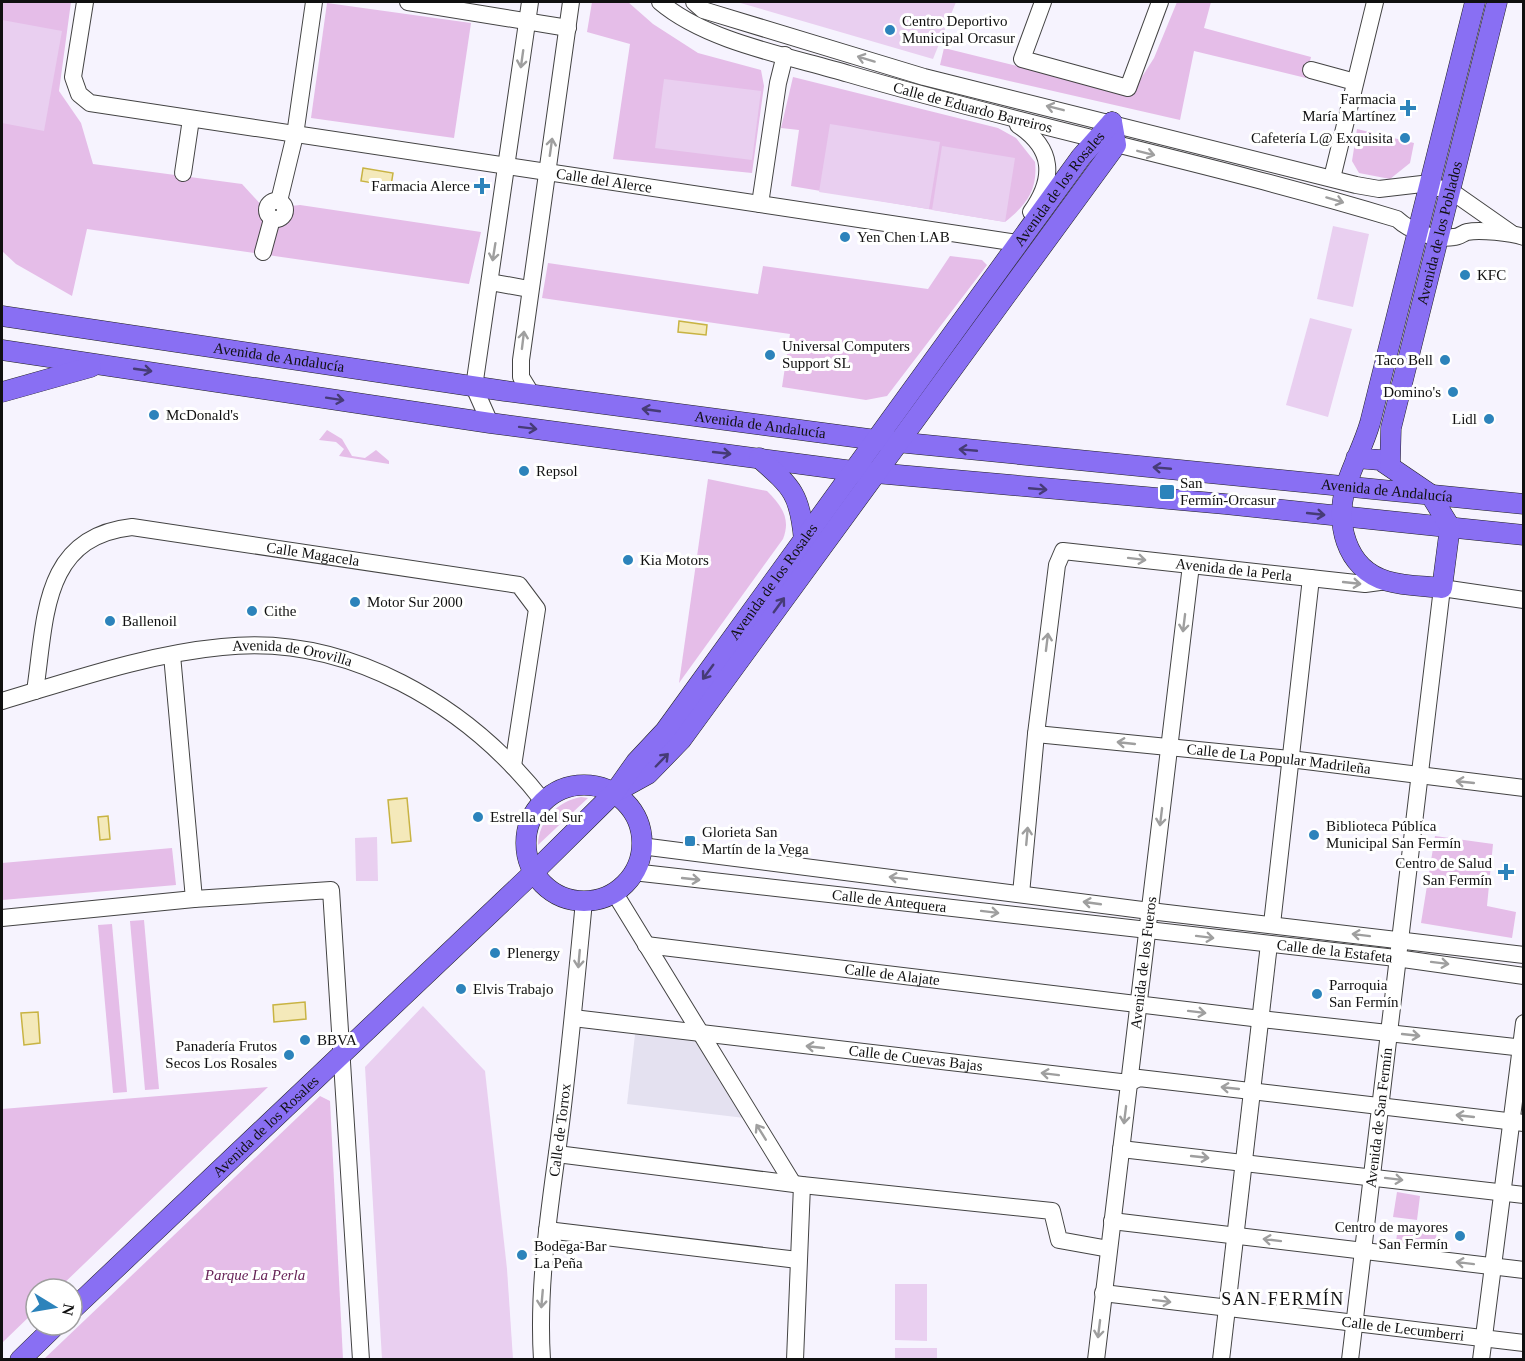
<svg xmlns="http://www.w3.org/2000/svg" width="1525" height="1361" font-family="Georgia,serif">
	<rect width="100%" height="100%" fill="#f6f3fe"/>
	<!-- green -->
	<g fill="#e5bde8">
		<polygon points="2,2 71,2 59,91 81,123 93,164 242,184 265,209 300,205 481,232 469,284 87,229 72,296 16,264 2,251"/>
		<polygon points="592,2 628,2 653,24 698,53 761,70 764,86 752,173 613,159 630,44 587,32"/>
		<polygon points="1177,2 1211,2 1204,28 1311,57 1306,78 1194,51 1180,120 940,65 944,48 1131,94 1154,58"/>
		<polygon points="327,3 471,23 454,138 311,118"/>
		<path d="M793,77L998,128L1016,138L1035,162C1038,190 1026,205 1005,222L791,186L799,130L781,128Z"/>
		<polygon points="1357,129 1414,143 1410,163 1390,179 1359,173 1352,161"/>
		<polygon points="950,256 982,260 987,265 887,396 866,400 782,387 790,334 542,298 548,263 758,294 763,266 928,289"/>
		<polygon points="327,430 342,439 352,456 365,458 376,450 389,461 389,464 339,456 344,449 336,442 319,440"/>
		<path d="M708,479L767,491C782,506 791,519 783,539L679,683Z"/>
		<path d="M581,797L588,798L538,845C538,821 558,801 581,797Z"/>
		<polygon points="1435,836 1493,844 1487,906 1516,912 1512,938 1421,923"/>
		<polygon points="172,848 176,885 2,900 2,863"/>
		<polygon points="144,920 159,1089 145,1090 130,921"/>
		<polygon points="112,924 127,1092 113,1093 98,925"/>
		<polygon points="268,1087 58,1289 36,1289 36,1310 2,1343 2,1109"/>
		<polygon points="320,1096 330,1101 343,1359 44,1359"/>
		<polygon points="1397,1192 1420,1196 1417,1220 1393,1217"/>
		<polygon points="1398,1224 1437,1229 1435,1248 1396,1243"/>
	</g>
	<!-- pitch -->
	<g fill="#e9cff0">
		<polygon points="737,2 956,2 933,59"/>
		<polygon points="2,20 62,31 44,131 2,123"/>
		<polygon points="664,79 761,91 752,160 655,148"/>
		<polygon points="830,124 940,142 929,209 819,192"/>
		<polygon points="942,146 1015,158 1005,222 932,210"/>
		<polygon points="1333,226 1369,234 1353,307 1317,299"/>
		<polygon points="1310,318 1352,329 1328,417 1286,405"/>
		<polygon points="377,837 378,881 356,881 355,838"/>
		<polygon points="423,1006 485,1071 507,1269 513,1359 382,1359 365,1067"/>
		<polygon points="895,1284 927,1284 927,1341 895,1340"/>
		<rect x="895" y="1348" width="42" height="11"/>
	</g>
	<!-- plaza -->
	<polygon fill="#e4e1f0" points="636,1026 701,1034 753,1119 627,1104"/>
	<!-- water -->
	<g fill="#f4e9ba" stroke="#c8b343" stroke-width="1.5">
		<polygon points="363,168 393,173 391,186 361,181"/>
		<polygon points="679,321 707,325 706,335 678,332"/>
		<polygon points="407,798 411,841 392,843 388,800"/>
		<polygon points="108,816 110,839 100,840 98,817"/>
		<polygon points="305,1002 306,1019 274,1022 273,1005"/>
		<polygon points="38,1012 40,1043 24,1045 21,1013"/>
	</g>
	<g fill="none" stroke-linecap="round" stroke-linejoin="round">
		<defs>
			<g id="minor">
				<path id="s1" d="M85,2L73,77L79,94L90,103L1018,243"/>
				<polyline points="408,2 568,28"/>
				<path id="s2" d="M660,2C707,42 789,56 849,74C1030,127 1216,164 1397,219C1411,232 1435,240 1454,237C1459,237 1463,233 1467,232C1480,229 1511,233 1524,237"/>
				<polyline points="694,2 703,10 924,77 1356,185 1379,189 1422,184 1451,191 1511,233"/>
				<polyline points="1043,2 1022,59 1128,88 1160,2"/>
				<polyline points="1311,70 1355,82"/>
				<path d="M1018,125C1054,149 1055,178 1031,212"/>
				<polyline points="183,173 191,119"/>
				<polyline points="1332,178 1375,2"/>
				<circle cx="276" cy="210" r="9"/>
				<polyline points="279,201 295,135 314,2"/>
				<polyline points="760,204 778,83 785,55"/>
				<polyline points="263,252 272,219"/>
				<polyline points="490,282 529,289"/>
				<polyline points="532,395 521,377 521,360 571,2"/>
				<polyline points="490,423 474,387 530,2"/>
				<polyline points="172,655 194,899"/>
				<path id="s3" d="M35,691C46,620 41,537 132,527L519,585L537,609L513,766"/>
				<path id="s4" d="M2,701C73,680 147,654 222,647C347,633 468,705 543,801"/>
				<path id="s5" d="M1036,734L1290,759L1524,788"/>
				<polyline points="641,846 1150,911 1524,955"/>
				<path id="s6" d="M633,872L1396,958L1524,976"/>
				<polyline points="614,892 792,1182"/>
				<path id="s7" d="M1021,894L1036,734L1057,565L1063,551L1365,584L1387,581"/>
				<polyline points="2,918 194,899 331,890 361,1360"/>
				<polyline points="1272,924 1311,578"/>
				<path id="s8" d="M646,945L1261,1019L1524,1048"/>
				<path id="s9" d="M573,1018L1129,1083L1139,1078L1524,1123"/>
				<polyline points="1121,1149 1524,1195"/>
				<polyline points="557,1154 802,1185 1052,1211 1059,1240 1109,1249"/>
				<polyline points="1112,1221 1524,1270"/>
				<polyline points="547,1230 798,1260"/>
				<path id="s10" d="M1103,1293L1524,1343"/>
				<path id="s11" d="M542,1360C537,1281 551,1201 561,1123C570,1049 577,975 584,901"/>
				<polyline points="795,1360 802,1185"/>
				<path id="s12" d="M1096,1360L1191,565"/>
				<polyline points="1221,1360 1269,944"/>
				<path id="s13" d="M1350,1360L1442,588L1524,600"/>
				<polyline points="1481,1360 1524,1023"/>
			</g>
			<g id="major">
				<path id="s14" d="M2,316L505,391L876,440L1524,504"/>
				<polyline points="2,350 490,423 853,471 1225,504 1524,535"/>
				<polyline points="2,392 91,367"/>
				<path d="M759,458C793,488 800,494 804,541"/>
				<path d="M1356,458L1380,460L1430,494L1450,527L1442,588C1424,586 1404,586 1387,581C1345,569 1334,521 1347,483C1354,462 1364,444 1370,423L1475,2"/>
				<path id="s15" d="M1390,465L1391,428L1497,2"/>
				<circle cx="584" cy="843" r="58"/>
				<polyline points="619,790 648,774 681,740 1116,145 1112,122"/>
				<path id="s16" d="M72,1310L534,872L614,793L636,762L665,731L1028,230L1081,157L1112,122"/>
				<polyline points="20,1360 56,1325"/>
			</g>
		</defs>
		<!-- minor casing -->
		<use href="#minor" stroke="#434343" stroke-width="18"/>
		<!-- major casing -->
		<use href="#major" stroke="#212121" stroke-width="21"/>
		<!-- minor -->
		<use href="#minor" stroke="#fff" stroke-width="16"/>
		<!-- major -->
		<use href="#major" stroke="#896ff3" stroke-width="20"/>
	</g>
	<!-- one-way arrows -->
	<defs><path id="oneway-shaft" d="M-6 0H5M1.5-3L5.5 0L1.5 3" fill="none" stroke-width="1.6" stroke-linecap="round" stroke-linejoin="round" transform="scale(1.5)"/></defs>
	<g stroke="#9f9f9f">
		<use href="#oneway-shaft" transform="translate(522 59) rotate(98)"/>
		<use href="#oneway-shaft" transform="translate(866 59) rotate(-163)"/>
		<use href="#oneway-shaft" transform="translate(1055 108) rotate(-166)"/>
		<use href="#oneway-shaft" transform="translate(551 147) rotate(-82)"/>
		<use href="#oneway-shaft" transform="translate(1146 153) rotate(14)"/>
		<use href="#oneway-shaft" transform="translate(1335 200) rotate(17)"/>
		<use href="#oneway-shaft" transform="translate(494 252) rotate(99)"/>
		<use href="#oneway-shaft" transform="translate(523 340) rotate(-83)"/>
		<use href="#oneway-shaft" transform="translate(1137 559) rotate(7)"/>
		<use href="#oneway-shaft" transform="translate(1352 583) rotate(6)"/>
		<use href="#oneway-shaft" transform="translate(1184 623) rotate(97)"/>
		<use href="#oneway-shaft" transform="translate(1047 642) rotate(-83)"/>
		<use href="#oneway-shaft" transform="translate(1126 743) rotate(-174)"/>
		<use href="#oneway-shaft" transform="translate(1465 782) rotate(-174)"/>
		<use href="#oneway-shaft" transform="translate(1161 817) rotate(97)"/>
		<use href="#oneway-shaft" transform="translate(1027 836) rotate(-85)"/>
		<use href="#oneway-shaft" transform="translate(898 878) rotate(-173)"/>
		<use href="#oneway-shaft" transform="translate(691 879) rotate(6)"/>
		<use href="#oneway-shaft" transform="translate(1092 903) rotate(-172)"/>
		<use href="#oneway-shaft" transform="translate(990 912) rotate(7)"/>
		<use href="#oneway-shaft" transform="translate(1361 935) rotate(-173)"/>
		<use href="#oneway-shaft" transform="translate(1205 937) rotate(7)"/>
		<use href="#oneway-shaft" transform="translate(579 959) rotate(95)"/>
		<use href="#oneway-shaft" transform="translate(1440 963) rotate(7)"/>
		<use href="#oneway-shaft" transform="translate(1197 1012) rotate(7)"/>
		<use href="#oneway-shaft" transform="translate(1411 1035) rotate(6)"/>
		<use href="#oneway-shaft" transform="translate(815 1047) rotate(-174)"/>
		<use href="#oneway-shaft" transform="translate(1050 1074) rotate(-173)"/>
		<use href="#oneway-shaft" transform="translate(1230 1088) rotate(-174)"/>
		<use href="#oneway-shaft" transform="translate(1125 1115) rotate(97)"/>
		<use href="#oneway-shaft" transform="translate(1465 1116) rotate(-174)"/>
		<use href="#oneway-shaft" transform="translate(761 1132) rotate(-122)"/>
		<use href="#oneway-shaft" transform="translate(1200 1157) rotate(6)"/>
		<use href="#oneway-shaft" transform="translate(1394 1179) rotate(7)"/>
		<use href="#oneway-shaft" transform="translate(1272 1240) rotate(-173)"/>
		<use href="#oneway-shaft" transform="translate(1465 1263) rotate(-173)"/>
		<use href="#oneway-shaft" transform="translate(542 1299) rotate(95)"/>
		<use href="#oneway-shaft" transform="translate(1162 1301) rotate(7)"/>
		<use href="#oneway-shaft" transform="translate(1099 1329) rotate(97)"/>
	</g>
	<g stroke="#463b76">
		<use href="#oneway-shaft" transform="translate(143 370) rotate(8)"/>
		<use href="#oneway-shaft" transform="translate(335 399) rotate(9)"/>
		<use href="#oneway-shaft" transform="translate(651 410) rotate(-172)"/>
		<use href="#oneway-shaft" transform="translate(528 428) rotate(7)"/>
		<use href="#oneway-shaft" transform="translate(968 450) rotate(-175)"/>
		<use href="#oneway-shaft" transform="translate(722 453) rotate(6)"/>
		<use href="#oneway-shaft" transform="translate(1162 468) rotate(-175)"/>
		<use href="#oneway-shaft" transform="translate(1038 489) rotate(5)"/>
		<use href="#oneway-shaft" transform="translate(1316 514) rotate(6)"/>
		<use href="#oneway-shaft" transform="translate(779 605) rotate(-54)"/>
		<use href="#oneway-shaft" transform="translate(708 672) rotate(126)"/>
		<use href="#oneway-shaft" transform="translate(662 760) rotate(-46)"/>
	</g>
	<!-- markers -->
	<g fill="#2c83bb" stroke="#fff" stroke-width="2">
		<circle cx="890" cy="30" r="6"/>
		<path d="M1405 99h6v6h6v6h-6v6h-6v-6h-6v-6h6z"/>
		<circle cx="1405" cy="138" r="6"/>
		<path d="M479 177h6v6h6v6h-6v6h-6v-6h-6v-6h6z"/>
		<circle cx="845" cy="237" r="6"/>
		<circle cx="1465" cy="275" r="6"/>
		<circle cx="770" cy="355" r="6"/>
		<circle cx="1445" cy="360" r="6"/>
		<circle cx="1453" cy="392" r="6"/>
		<circle cx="154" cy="415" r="6"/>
		<circle cx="1489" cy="419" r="6"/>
		<circle cx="524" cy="471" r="6"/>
		<rect x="1159" y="484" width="16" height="16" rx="3"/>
		<circle cx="628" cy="560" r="6"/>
		<circle cx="355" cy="602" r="6"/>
		<circle cx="252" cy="611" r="6"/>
		<circle cx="110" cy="621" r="6"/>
		<circle cx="478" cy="817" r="6"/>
		<circle cx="1314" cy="835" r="6"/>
		<rect x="684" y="835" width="12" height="12" rx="3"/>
		<path d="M1503 863h6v6h6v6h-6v6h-6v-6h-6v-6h6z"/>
		<circle cx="495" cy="953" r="6"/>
		<circle cx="461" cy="989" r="6"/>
		<circle cx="1317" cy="994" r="6"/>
		<circle cx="305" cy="1040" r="6"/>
		<circle cx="289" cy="1055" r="6"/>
		<circle cx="1460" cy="1236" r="6"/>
		<circle cx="522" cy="1255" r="6"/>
	</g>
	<g text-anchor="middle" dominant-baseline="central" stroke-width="6" stroke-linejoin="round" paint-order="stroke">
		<!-- poi labels -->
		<g font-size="15" fill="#101010" stroke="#fff" text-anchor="start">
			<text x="902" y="21">Centro Deportivo<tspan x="902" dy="17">Municipal Orcasur</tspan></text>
			<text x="1396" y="99" text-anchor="end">Farmacia<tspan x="1396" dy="17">María Martínez</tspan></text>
			<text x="1393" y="138" text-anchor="end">Cafetería L@ Exquisita</text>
			<text x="470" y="186" text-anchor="end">Farmacia Alerce</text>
			<text x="857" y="237">Yen Chen LAB</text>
			<text x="1477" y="275">KFC</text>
			<text x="782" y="346">Universal Computers<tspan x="782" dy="17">Support SL</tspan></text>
			<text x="1433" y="360" text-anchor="end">Taco Bell</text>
			<text x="1441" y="392" text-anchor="end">Domino's</text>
			<text x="166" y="415">McDonald's</text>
			<text x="1477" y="419" text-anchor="end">Lidl</text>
			<text x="536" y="471">Repsol</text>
			<text x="1180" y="483">San<tspan x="1180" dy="17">Fermín-Orcasur</tspan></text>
			<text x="640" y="560">Kia Motors</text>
			<text x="367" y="602">Motor Sur 2000</text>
			<text x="264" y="611">Cithe</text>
			<text x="122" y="621">Ballenoil</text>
			<text x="490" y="817">Estrella del Sur</text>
			<text x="1326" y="826">Biblioteca Pública<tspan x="1326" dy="17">Municipal San Fermín</tspan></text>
			<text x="702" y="832">Glorieta San<tspan x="702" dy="17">Martín de la Vega</tspan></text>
			<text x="1492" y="863" text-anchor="end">Centro de Salud<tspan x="1492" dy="17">San Fermín</tspan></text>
			<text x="507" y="953">Plenergy</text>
			<text x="1329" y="985">Parroquia<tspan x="1329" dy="17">San Fermín</tspan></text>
			<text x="473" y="989">Elvis Trabajo</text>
			<text x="317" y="1040">BBVA</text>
			<text x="277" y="1046" text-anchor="end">Panadería Frutos<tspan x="277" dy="17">Secos Los Rosales</tspan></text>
			<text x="1448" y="1227" text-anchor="end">Centro de mayores<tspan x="1448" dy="17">San Fermín</tspan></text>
			<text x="534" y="1246">Bodega-Bar<tspan x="534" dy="17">La Peña</tspan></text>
		</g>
		<!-- street labels -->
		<g font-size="15" fill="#101010" stroke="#fff">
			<text stroke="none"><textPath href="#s2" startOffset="332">Calle de Eduardo Barreiros</textPath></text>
			<text stroke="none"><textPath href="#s1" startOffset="628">Calle del Alerce</textPath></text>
			<text stroke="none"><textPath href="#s16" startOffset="1500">Avenida de los Rosales</textPath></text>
			<text stroke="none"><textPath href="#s15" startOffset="238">Avenida de los Poblados</textPath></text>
			<text stroke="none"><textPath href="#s14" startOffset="280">Avenida de Andalucía</textPath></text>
			<text stroke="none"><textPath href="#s14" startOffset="766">Avenida de Andalucía</textPath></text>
			<text stroke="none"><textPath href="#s14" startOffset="1396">Avenida de Andalucía</textPath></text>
			<text stroke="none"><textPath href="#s3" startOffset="394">Calle Magacela</textPath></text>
			<text stroke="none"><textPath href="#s7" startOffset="518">Avenida de la Perla</textPath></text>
			<text stroke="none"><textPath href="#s16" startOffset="1014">Avenida de los Rosales</textPath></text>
			<text stroke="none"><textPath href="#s4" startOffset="298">Avenida de Orovilla</textPath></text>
			<text stroke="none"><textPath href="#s5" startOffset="244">Calle de La Popular Madrileña</textPath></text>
			<text stroke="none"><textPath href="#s6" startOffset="258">Calle de Antequera</textPath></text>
			<text stroke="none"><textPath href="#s6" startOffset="706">Calle de la Estafeta</textPath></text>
			<text stroke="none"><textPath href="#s12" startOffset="400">Avenida de los Fueros</textPath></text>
			<text stroke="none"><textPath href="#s8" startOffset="248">Calle de Alajate</textPath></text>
			<text stroke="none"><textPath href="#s9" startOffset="345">Calle de Cuevas Bajas</textPath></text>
			<text stroke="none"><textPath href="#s13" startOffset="244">Avenida de San Fermín</textPath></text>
			<text stroke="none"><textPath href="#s16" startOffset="267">Avenida de los Rosales</textPath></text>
			<text stroke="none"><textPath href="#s11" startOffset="231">Calle de Torrox</textPath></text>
			<text stroke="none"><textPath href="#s10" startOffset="302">Calle de Lecumberri</textPath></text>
		</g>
		<!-- park labels -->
		<g font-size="15" font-style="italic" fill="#662256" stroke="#fff">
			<text x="255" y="1275">Parque La Perla</text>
		</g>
		<!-- quarter labels -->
		<g font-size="18" letter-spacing="1.5" fill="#101010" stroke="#fff">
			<text x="1283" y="1299">SAN FERMÍN</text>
		</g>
	</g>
	<!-- border -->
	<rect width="1525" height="1361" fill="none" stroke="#101010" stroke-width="6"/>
	<!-- north arrow -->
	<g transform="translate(54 1307) rotate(101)"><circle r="28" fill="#ffffff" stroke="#9f9f9f" stroke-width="1.5"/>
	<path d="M0-4.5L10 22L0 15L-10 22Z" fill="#2c83bb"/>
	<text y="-9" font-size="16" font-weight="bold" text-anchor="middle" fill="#101010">N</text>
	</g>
</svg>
